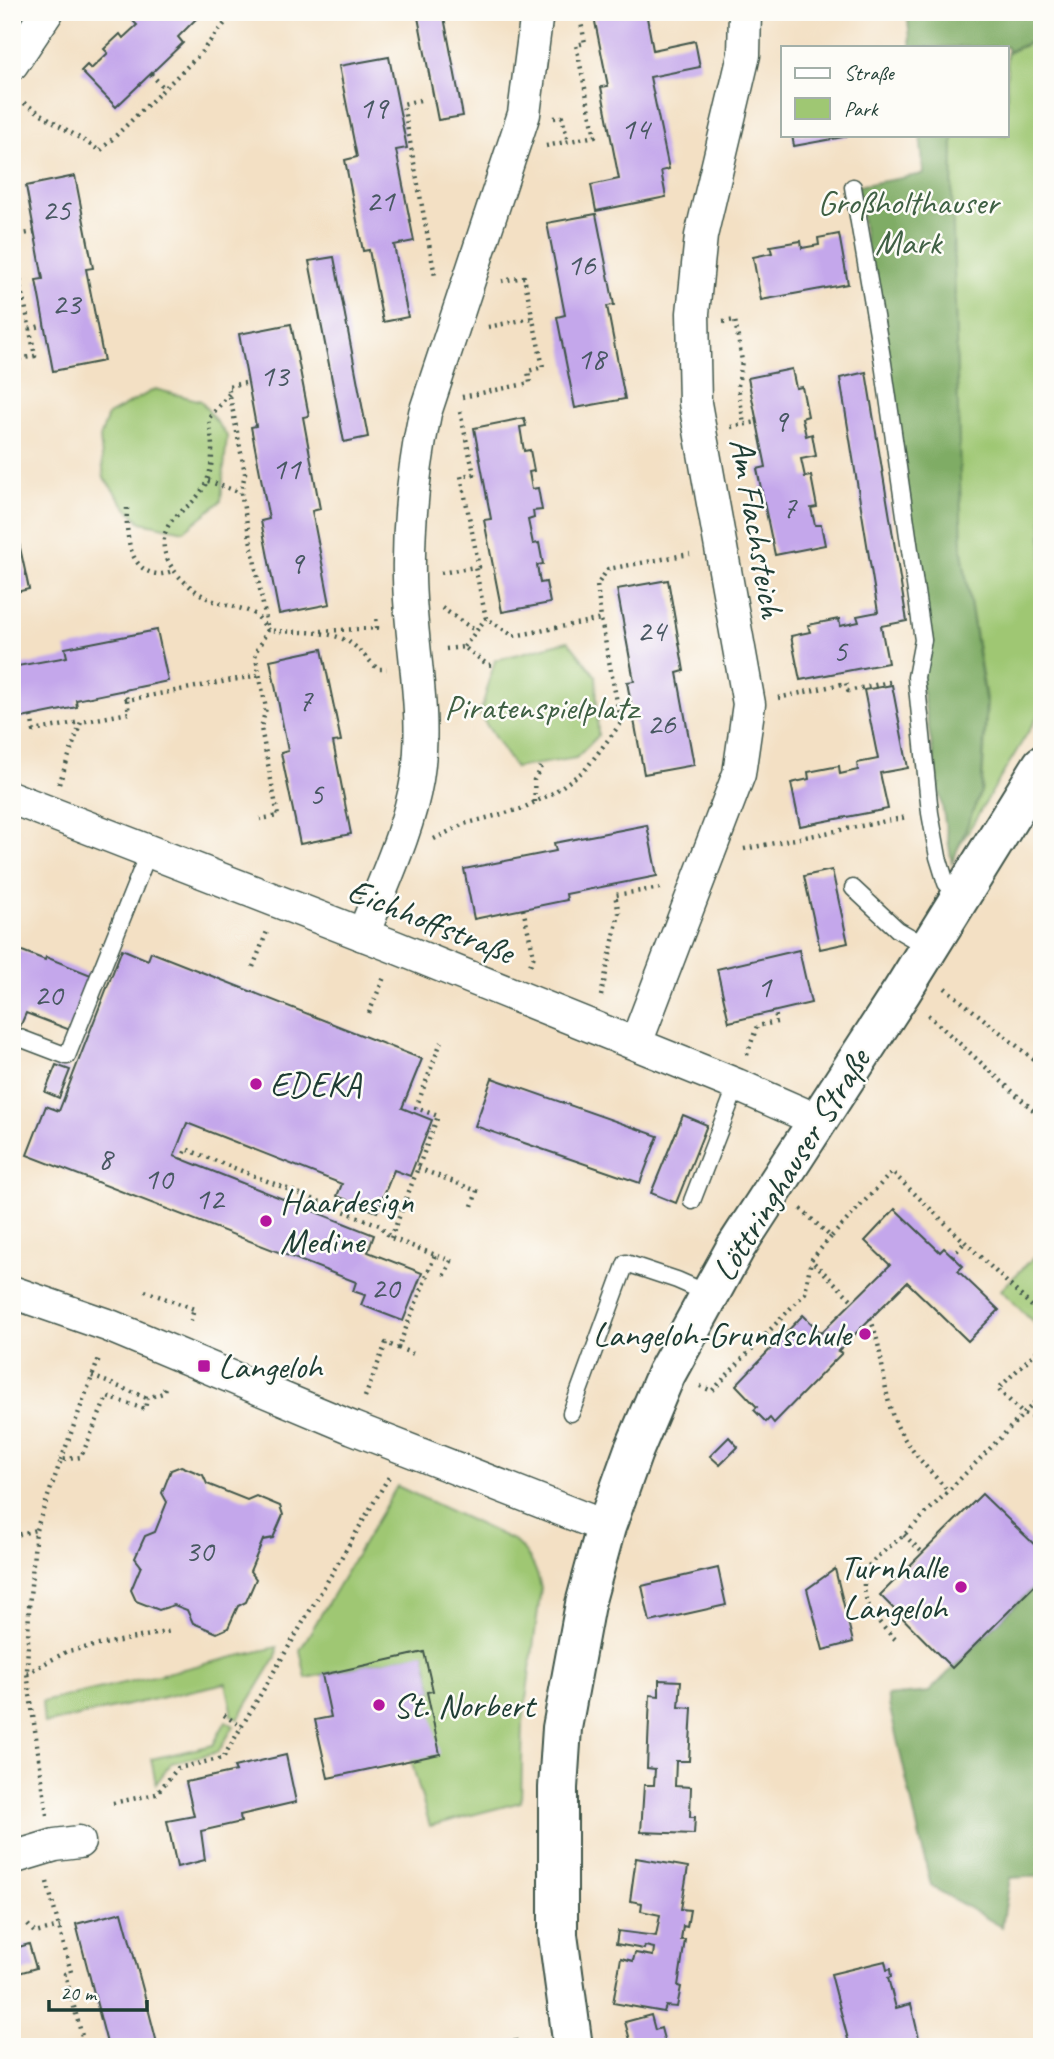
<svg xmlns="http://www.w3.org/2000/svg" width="1054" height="2059" font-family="Caveat,sans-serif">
	<rect width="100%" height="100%" fill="#fdfcf7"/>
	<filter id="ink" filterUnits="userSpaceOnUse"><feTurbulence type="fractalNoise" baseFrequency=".0143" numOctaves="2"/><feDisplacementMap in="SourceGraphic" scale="14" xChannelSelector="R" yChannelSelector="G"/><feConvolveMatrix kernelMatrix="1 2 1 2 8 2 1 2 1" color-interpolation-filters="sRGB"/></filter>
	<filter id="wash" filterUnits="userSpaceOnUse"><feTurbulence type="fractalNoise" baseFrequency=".00686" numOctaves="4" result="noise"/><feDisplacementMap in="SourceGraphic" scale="28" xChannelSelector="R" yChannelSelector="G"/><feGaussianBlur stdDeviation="1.57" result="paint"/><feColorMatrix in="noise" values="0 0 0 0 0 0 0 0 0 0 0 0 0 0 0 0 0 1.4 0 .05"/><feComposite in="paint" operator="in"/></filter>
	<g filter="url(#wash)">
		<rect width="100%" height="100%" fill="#f3e0c4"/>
		<!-- green -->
		<g fill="#9fc773" stroke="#5f8254" stroke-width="2">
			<polygon points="1042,38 1042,709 958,848 982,789 987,704 962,551 952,201 953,135 1007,135 1007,53"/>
			<polygon points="155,389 201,401 227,436 221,501 184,531 141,522 127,508 104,478 100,438 108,415"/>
			<polygon points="568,641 596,676 598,736 576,758 515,768 480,715 495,660"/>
			<polygon points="1042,1249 1042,1331 1001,1290"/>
			<path d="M397,1486L513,1540C530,1555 536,1567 541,1588L523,1722L521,1802L430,1826L411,1760L427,1692L433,1691L424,1653L306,1678L300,1650Z"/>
			<polygon points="277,1647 276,1657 238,1719 230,1714 232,1710 226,1683 44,1724 42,1702"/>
			<polygon points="226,1721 234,1726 218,1752 171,1763 156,1784 151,1759 213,1745"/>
		</g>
		<!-- forest -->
		<g fill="#7fac65" stroke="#4f744c" stroke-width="2">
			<polygon points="907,12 1042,12 1042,37 1007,52 1007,47 911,47"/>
			<polygon points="920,135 953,135 952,195 962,552 986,705 981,791 952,863 917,660 927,640 857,186 924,174"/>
			<polygon points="1042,1578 1042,1876 1010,1878 1002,1927 931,1886 887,1696 929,1692"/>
		</g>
		<g id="blocks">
			<!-- building -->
			<g fill="#c4a7eb">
				<polygon points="142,12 203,12 178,37 183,43 116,107 81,71 87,65 91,69 108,53 104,49 120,34 123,38 137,25 133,21"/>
				<polygon points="417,12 443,12 463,116 438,120"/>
				<polygon points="593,12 646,12 653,50 695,41 700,67 650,77 669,169 661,171 666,197 596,211 591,185 619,179 601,87 608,86"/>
				<polygon points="389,57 407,148 396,150 414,241 394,245 408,317 383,322 369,250 363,251 345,160 357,157 339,66"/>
				<polygon points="792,135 849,135 849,136 794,146"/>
				<polygon points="75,176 93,268 86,269 104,361 53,371 36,280 43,279 26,186"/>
				<polygon points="596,214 614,305 607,306 625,399 575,408 557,317 565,315 547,223"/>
				<polygon points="839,234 848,284 761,300 753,257 772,253 770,246 801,241 802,248 819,245 818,238"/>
				<polygon points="334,257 368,437 344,442 309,261"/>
				<polygon points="291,324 309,416 303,417 320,509 312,511 330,604 279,614 261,521 269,519 251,427 256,426 239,334"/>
				<polygon points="792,369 796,388 802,387 808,416 802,418 806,436 812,434 816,456 801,459 805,477 811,476 817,507 811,508 815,525 821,525 825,545 775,555 757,469 766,467 748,378"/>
				<polygon points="866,372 907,621 881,626 888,663 800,680 791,636 810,632 808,625 839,619 840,626 859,622 857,616 878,612 840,378"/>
				<polygon points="524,418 526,426 520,427 524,451 530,450 534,471 529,472 532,489 538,488 542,510 533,511 534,518 528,520 533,544 539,543 543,564 537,565 540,583 546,582 550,603 502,612 484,520 491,519 474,428"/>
				<polygon points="12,511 29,589 12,593"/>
				<polygon points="668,580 684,671 677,673 694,765 644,774 627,682 634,681 617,589"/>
				<polygon points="157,630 168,681 76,700 77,707 12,720 12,667 67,657 65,648"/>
				<polygon points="322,649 341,741 333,742 351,834 300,844 281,753 288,751 270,660"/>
				<polygon points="892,685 908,768 880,773 888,809 800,826 791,783 809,779 808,772 839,766 840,774 858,770 857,763 878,759 864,690"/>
				<polygon points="647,825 657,876 566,894 567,900 474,919 464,869 556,851 554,843"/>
				<polygon points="832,870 848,943 820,949 804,876"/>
				<polygon points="12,947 45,960 46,957 91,975 70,1030 26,1013 20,1027 12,1024"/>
				<polygon points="122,949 148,960 151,952 422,1059 402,1108 432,1120 410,1176 394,1170 377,1212 337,1196 342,1184 187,1123 174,1156 374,1235 368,1252 422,1273 403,1321 361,1305 365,1295 353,1291 356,1282 27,1155 46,1106 59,1111"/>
				<polygon points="799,950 811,1003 729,1022 717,969"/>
				<polygon points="56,1065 70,1070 59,1098 45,1092"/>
				<polygon points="492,1078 658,1136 640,1183 475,1126"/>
				<polygon points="683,1115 707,1125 676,1203 651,1193"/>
				<polygon points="895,1209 940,1252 944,1248 963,1266 958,1271 999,1310 968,1341 907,1282 838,1351 842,1353 774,1423 770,1418 766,1422 754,1410 757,1407 736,1385 803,1315 821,1333 890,1265 865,1241"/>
				<polygon points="729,1437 738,1447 720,1465 710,1456"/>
				<polygon points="181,1466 203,1475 207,1484 247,1500 256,1496 280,1506 283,1515 273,1538 263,1540 250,1571 256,1579 246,1602 238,1606 228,1628 217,1633 193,1623 187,1610 174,1605 159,1610 136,1601 131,1590 141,1566 135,1558 145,1536 155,1532 167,1502 162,1493 171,1470"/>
				<polygon points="982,1494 1042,1552 1042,1578 952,1668 880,1595"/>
				<polygon points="718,1568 726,1605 650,1622 642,1586"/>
				<polygon points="835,1569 853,1642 823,1650 807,1589"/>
				<polygon points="424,1652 433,1691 427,1692 440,1754 328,1778 315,1720 331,1717 322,1675"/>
				<polygon points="659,1680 681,1681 679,1707 692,1708 689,1761 676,1761 675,1786 691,1787 690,1817 695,1817 694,1834 641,1832 644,1785 654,1785 655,1769 647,1768 650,1695 659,1696"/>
				<polygon points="286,1755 296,1802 240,1815 241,1822 201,1831 205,1860 177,1867 167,1821 194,1816 186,1782 236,1771 234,1767"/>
				<polygon points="636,1858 688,1867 681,1909 690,1910 687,1927 683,1926 681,1940 685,1940 678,1986 681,1987 677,2007 666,2006 664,2012 613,2003 621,1958 633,1961 635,1953 653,1956 654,1948 645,1946 644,1949 616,1944 618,1931 656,1936 660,1915 641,1911 642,1903 630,1901"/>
				<polygon points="122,1912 148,2008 158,2047 108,2047 76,1924"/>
				<polygon points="29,1944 36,1968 12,1975 12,1949"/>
				<polygon points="885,1961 887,1970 890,1969 891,1977 888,1978 896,2008 911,2004 921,2047 850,2047 831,1974"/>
				<polygon points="651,2015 655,2030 661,2028 666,2047 632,2047 625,2022"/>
				<polygon points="517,2040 518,2047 486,2047 486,2045"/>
			</g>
		</g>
	</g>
	<g filter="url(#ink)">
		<use href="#blocks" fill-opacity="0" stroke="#3f554a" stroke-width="2"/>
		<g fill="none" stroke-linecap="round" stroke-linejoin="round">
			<defs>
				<g id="lane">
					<polyline points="853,187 883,363 923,640 916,677 930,813 938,857 946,883 960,898"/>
					<polyline points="853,888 898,930 929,948"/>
					<polyline points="12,1035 67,1056 149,851"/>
					<polyline points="692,1201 737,1085"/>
					<polyline points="571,1413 626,1263 677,1280 709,1294"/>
				</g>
				<g id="street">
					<polyline points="12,64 47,12"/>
					<polyline points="12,798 395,947 737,1085 819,1121"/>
					<path d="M363,935C382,885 408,833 417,779C428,713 410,644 409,577C408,523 414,467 425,413L524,114L537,12"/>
					<polyline points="636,1043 739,774 749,704 695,403 693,313 701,236 744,55 745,12"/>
					<polyline points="12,1292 110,1326 353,1428 606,1527"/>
					<polyline points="12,1858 55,1845 79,1842"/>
				</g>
				<polyline id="secondary" points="573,2047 558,1935 558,1788 562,1728 585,1604 606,1527 633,1452 666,1374 736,1247 902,991 1042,765"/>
			</defs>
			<!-- lane casing -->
			<use href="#lane" stroke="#3f554a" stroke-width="19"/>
			<!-- street casing -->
			<use href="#street" stroke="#3f554a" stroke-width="35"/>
			<!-- secondary casing -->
			<use href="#secondary" stroke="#3f554a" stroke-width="42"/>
			<!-- path -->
			<g stroke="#3f554a" stroke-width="4.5" stroke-dasharray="2 5" stroke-linecap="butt">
				<polyline points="219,12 228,21"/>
				<polyline points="151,74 164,88"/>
				<polyline points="420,100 403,104 435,276"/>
				<polyline points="24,103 100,151 198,56 234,12"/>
				<polyline points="554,118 562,117 568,142"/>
				<polyline points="546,146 595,136 576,45 585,43 579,12"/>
				<polyline points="12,236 34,232"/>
				<polyline points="12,239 35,356 12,360"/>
				<polyline points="723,322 735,320 742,361 738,386 744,425"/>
				<polyline points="488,327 532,318"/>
				<polyline points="30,329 44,325"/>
				<polyline points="245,383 228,386 245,473 241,493 268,630 255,653 266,708 261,728 278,816 260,819"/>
				<path d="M229,394L209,418C213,447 217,477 194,500C184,511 171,516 166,531C155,559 185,586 207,598C222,606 240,606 254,614C259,617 264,625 268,630C294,634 325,628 349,642C360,649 369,661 378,669H387"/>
				<polyline points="462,397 530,383 528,371 543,367 524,277 502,281"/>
				<polyline points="460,412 474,474 461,476 479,567 475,567 486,618 514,636 601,619"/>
				<polyline points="731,427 757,422"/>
				<polyline points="208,481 241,493"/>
				<path d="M127,508C126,530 127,570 157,574C161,575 169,572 173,571"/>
				<polyline points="441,573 475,567"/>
				<polyline points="442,608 476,631"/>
				<polyline points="321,631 377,628 376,616"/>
				<polyline points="464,647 486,618"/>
				<polyline points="446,649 464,647 488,665 495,664"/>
				<polyline points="124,690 127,700"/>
				<polyline points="778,698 846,683 848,691 894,681"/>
				<polyline points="31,716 34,731 80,722"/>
				<polyline points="59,784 81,722 129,713 127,700 259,675"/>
				<polyline points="535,802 534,780 543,763"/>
				<polyline points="434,839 464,824 521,809 553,793 585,770 621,723 601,619 597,585 608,569 690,554"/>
				<polyline points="744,849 907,817"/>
				<polyline points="523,909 534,956 529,968"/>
				<polyline points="253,967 268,929"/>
				<polyline points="945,988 1042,1066"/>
				<polyline points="601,996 619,913 615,895 661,888"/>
				<polyline points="369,1013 385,975"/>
				<polyline points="928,1015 1042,1118"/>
				<polyline points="747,1055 757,1026 777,1022 775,1012"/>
				<polyline points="182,1160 186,1149 379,1225 391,1238 451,1261 444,1277"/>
				<polyline points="418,1168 477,1191 472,1206"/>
				<polyline points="801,1209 831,1237 892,1172 1042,1316"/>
				<polyline points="831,1237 811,1260 853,1301"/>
				<polyline points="391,1238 438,1116 416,1108 441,1042"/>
				<polyline points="952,1256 966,1241"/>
				<polyline points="145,1291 194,1309 190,1324"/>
				<path d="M870,1318C882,1347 882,1377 890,1407C899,1441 926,1466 948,1491"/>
				<polyline points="1042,1346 998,1389 1023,1414 1042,1420"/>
				<polyline points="398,1348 414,1354"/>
				<polyline points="92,1376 147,1398"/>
				<polyline points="700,1386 712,1391 805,1293 811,1260"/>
				<polyline points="365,1397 386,1343 398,1348 435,1255"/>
				<polyline points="61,1460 99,1358"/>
				<polyline points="904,1535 923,1553"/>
				<polyline points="12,1536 36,1530"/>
				<path d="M895,1639C877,1622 856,1597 867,1569C872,1558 897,1542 906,1533C952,1488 997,1441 1042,1395"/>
				<polyline points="27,1673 68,1651 171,1631"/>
				<polyline points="224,1715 242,1727"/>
				<polyline points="113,1803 156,1794 178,1768 223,1758 390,1475"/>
				<polyline points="47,1815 27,1673 29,1607 36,1530 61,1460 81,1457 107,1397 145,1409 147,1398 163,1393 166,1385"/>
				<polyline points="47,1882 71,1972 65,1974 85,2047"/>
				<polyline points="28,1925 35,1933 60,1927"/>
			</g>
			<!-- lane -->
			<use href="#lane" stroke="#fff" stroke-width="16"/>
			<!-- street -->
			<use href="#street" stroke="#fff" stroke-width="32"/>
			<!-- secondary -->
			<use href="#secondary" stroke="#fff" stroke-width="38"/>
		</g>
	</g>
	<!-- markers -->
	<g fill="#b5179e" stroke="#fdfcf7" stroke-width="2.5">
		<circle cx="256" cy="1084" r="7"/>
		<circle cx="266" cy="1221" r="7"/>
		<circle cx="865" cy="1334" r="7"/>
		<rect x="197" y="1359" width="14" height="14" rx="3.5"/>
		<circle cx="961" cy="1587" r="7"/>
		<circle cx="379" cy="1705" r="7"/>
	</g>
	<g text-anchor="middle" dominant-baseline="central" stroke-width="5" stroke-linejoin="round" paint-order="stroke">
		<!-- number labels -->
		<g font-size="32" fill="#485862">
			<text x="373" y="107">19</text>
			<text x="635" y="128">14</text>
			<text x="380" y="200">21</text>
			<text x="56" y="209">25</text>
			<text x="581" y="264">16</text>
			<text x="66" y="303">23</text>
			<text x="591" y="358">18</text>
			<text x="274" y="375">13</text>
			<text x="780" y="420">9</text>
			<text x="286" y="468">11</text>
			<text x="789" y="507">7</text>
			<text x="296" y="562">9</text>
			<text x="651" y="630">24</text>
			<text x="840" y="650">5</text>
			<text x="305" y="700">7</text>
			<text x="661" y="723">26</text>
			<text x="316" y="793">5</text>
			<text x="764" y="986">1</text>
			<text x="48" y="994">20</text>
			<text x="105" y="1158">8</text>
			<text x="158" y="1178">10</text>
			<text x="209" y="1198">12</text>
			<text x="385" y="1287">20</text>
			<text x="199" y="1550">30</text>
		</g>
		<!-- park labels -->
		<g font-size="35" fill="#3f6044" stroke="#fdfcf7">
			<text x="908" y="202">Großholthauser<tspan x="908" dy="40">Mark</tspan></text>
			<text x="541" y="707">Piratenspielplatz</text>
		</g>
		<!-- street labels -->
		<g font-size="35" fill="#1f3d34" stroke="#fdfcf7">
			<text transform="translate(757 528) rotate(80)">Am Flachsteich</text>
			<text transform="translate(431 921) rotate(22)">Eichhoffstraße</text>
			<text transform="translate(791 1165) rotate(-58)">Löttringhauser Straße</text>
		</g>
		<!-- poi labels -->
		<g font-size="35" fill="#1f3d34" stroke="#fdfcf7" text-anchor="start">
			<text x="270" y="1084">EDEKA</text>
			<text x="280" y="1201">Haardesign<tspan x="280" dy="40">Medine</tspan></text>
			<text x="851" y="1334" text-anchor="end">Langeloh-Grundschule</text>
			<text x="218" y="1366">Langeloh</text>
			<text x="947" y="1567" text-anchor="end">Turnhalle<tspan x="947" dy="40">Langeloh</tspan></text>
			<text x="393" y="1705">St. Norbert</text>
		</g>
	</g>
	<!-- margin -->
	<rect width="1054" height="2059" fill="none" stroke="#fdfcf7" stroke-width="42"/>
	<!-- legend -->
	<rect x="781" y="46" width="228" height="91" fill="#fdfcf7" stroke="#a4b0a9" stroke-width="2"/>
	<rect x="795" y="68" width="35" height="10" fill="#ffffff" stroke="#a4b0a9" stroke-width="2"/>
	<text x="844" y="80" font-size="21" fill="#1f3d34">Straße</text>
	<rect x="795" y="98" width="35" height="21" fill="#9fc773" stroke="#a4b0a9" stroke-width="2"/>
	<text x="844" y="116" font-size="21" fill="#1f3d34">Park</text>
	<!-- scale -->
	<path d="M49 2000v10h98v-10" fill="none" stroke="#1f3d34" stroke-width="3.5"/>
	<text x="60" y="2000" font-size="21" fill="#1f3d34" stroke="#fdfcf7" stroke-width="5" paint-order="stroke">20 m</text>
</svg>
